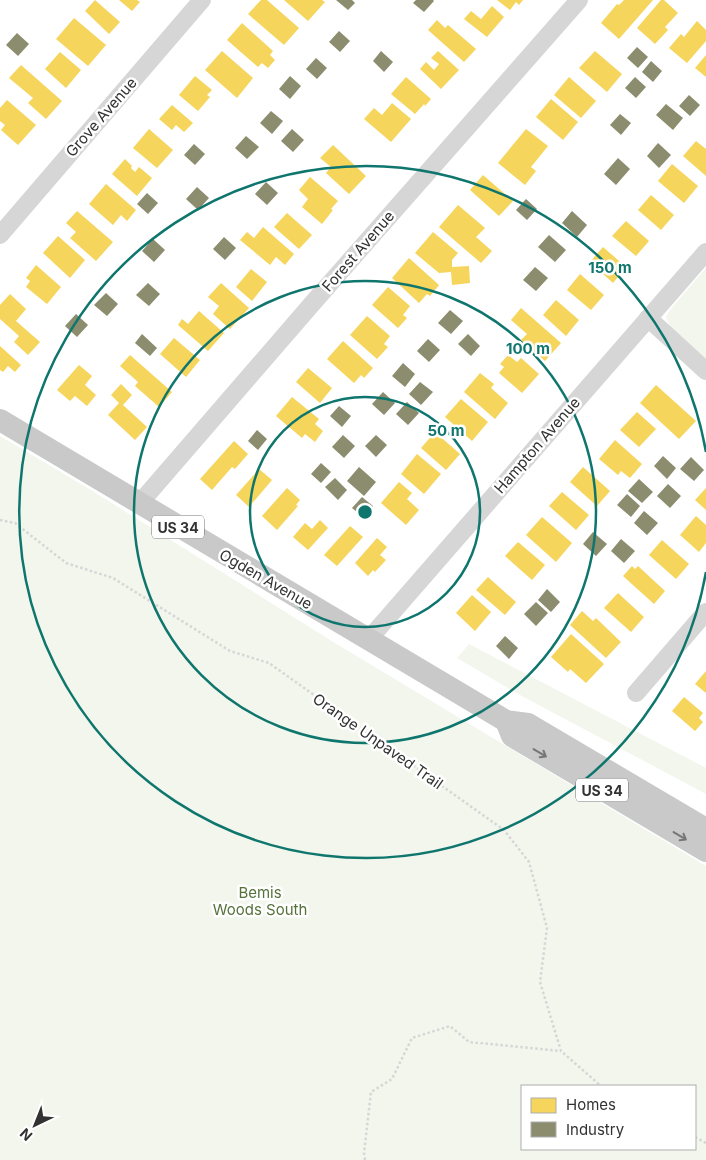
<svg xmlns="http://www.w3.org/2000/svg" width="706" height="1160" font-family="Inter,sans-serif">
	<rect width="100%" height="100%" fill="#fff"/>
	<!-- green -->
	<g fill="#f2f6ed" fill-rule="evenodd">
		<polygon points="706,268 706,360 671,328 666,317 670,310"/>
		<path d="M0,436L91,490L330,640L706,866V1160H0ZM522,1086H695V1149H522Z"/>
		<polygon points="469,644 706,768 706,794 520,695 457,658"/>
	</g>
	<!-- homes -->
	<g fill="#f6d55c">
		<polygon points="95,0 120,22 109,34 85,11"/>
		<polygon points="119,0 137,0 140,2 132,11"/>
		<polygon points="261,0 267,0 299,28 284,45 248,14"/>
		<polygon points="284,0 322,0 325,2 308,21"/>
		<polygon points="497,0 523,0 519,5 516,2 510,10"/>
		<polygon points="624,0 653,0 619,39 601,23 617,4 619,5"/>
		<polygon points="661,0 664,0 678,13 665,27 668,30 655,44 637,28"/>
		<polygon points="492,6 504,17 487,37 464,19 471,11 481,19"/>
		<polygon points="74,18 106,45 88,66 56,39"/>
		<polygon points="437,20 445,28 448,25 476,49 464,62 428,30"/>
		<polygon points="697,21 706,30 706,41 687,63 669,48 681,34 684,37"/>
		<polygon points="242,23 273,51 270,55 275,60 268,68 262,63 258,67 227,40"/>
		<polygon points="222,51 253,78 237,98 205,70"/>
		<polygon points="438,51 459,70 441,89 420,69 426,62 434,70 439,64 431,58"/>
		<polygon points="595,51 622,74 607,92 579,68"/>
		<polygon points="60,52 81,70 66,88 45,69"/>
		<polygon points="706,55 706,77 695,68"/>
		<polygon points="21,65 62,101 46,119 28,103 33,98 9,78"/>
		<polygon points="195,76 212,90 207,95 210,97 198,111 179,95"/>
		<polygon points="406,77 431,99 425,106 424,104 415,114 391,94"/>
		<polygon points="569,77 596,101 581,118 554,95"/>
		<polygon points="551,99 578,122 563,140 536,117"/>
		<polygon points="7,100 36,125 18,145 1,130 5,125 0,121 0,108"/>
		<polygon points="392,103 411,119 391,142 364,119 374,108 382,115"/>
		<polygon points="172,105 193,123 184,132 176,125 172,130 159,119"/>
		<polygon points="149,129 173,150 157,168 133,148"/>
		<polygon points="526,129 548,146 531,167 536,171 525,185 498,163"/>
		<polygon points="696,141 706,149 706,176 683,156"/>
		<polygon points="333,145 366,176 349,194 326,173 331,167 320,158"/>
		<polygon points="125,159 132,166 131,168 135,172 139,167 152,178 137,196 112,174"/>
		<polygon points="672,164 698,186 684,203 658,181"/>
		<polygon points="483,175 513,201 499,216 470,190"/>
		<polygon points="310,177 338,201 331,209 333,210 322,224 302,207 308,199 299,190"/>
		<polygon points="106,184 136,210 127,221 121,215 113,225 89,204"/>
		<polygon points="651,195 674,215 661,230 638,210"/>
		<polygon points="458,205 485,228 476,237 492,251 481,263 439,227"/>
		<polygon points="77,211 113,242 96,261 70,238 76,232 66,223"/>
		<polygon points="287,213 312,235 299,249 274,227"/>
		<polygon points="626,221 649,241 636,256 612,236"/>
		<polygon points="263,227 294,254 285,265 276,257 270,265 240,240 247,232 254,238"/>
		<polygon points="433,232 458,253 452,260 452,267 469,266 470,283 452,285 451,272 439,273 415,253"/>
		<polygon points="58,236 85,260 70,278 43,253"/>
		<polygon points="603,247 626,267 613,283 590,262"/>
		<polygon points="409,258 439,285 430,296 427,294 419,303 392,278"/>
		<polygon points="36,265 61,287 47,304 26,287 30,281 26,278"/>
		<polygon points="251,269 267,282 252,301 236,287"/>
		<polygon points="580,274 604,295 591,310 567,290"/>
		<polygon points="221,283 249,308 230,329 213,314 219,306 208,297"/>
		<polygon points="388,287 410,306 403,315 407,318 398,328 372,305"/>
		<polygon points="10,294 26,309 16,321 40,342 28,355 14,342 19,336 0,319 0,305"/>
		<polygon points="556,300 579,320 566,336 543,315"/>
		<polygon points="521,308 561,343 545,361 521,340 527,334 511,320"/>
		<polygon points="199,311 224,333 208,351 178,325 182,319 188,324"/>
		<polygon points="367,316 390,336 384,344 388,347 377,359 350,335"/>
		<polygon points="174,338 200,360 186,377 160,354"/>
		<polygon points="343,341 373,368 364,378 361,375 354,383 327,359"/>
		<polygon points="0,346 21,365 15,372 8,366 3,372 0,370"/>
		<polygon points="130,355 172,392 159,407 135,386 138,382 120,366"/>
		<polygon points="508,355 517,362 521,358 539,374 522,393 499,373 504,367 500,364"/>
		<polygon points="79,365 92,376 85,385 96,395 87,406 75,396 70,401 57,390"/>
		<polygon points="308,368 332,388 320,403 296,382"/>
		<polygon points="480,373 494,384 491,388 508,403 495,419 464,392"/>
		<polygon points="121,384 132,395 123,405 147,427 135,440 108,415 119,403 111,395"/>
		<polygon points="656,385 696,421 679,439 640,403"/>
		<polygon points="292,397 319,419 315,424 323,431 315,442 305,434 302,438 276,416"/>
		<polygon points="461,399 488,422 472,441 445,417"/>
		<polygon points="637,412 656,429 639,447 620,430"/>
		<polygon points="435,432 460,454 446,470 421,448"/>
		<polygon points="615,440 642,464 630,478 621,471 618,475 599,459"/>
		<polygon points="234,441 248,454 235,469 232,467 212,490 200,479"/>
		<polygon points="417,454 441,474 424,494 401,474"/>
		<polygon points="583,467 610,491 597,506 570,482"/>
		<polygon points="259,469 272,480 249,507 236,495"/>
		<polygon points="399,482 412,493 407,499 419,510 406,525 381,503"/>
		<polygon points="287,488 300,500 296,505 298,506 277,530 262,516"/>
		<polygon points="706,488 706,510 695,500"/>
		<polygon points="562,492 589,515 576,530 549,506"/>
		<polygon points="696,516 706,525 706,543 699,552 680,535"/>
		<polygon points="542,517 572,543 556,562 526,535"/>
		<polygon points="320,520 328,528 308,550 293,537 305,523 312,529"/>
		<polygon points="350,526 363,537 337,566 324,555"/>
		<polygon points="377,538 387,547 380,555 386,560 375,572 373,570 368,576 355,563"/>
		<polygon points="662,540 689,564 676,579 649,555"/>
		<polygon points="518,542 545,565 532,580 505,556"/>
		<polygon points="632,566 635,569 638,566 665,591 654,604 623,576"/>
		<polygon points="488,577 516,602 505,615 476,590"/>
		<polygon points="618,593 644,617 631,632 604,608"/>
		<polygon points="472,595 491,612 475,631 456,613"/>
		<polygon points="582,611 593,621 596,618 621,642 606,658 570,625"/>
		<polygon points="571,634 604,664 586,683 570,669 568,672 551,657"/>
		<polygon points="706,671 706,693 695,684"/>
		<polygon points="684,697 703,713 699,718 703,722 695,731 672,711"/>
	</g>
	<!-- industry -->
	<g fill="#8c8c6e">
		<polygon points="336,0 352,0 355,3 348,10"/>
		<polygon points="416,0 433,0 434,1 424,12 413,3"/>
		<polygon points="339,31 350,41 340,52 329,42"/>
		<polygon points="17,33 29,44 18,56 6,45"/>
		<polygon points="637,47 648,57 638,68 627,58"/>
		<polygon points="381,51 393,62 384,72 373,61"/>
		<polygon points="316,58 327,68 317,79 306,69"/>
		<polygon points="651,61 662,71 653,82 642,72"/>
		<polygon points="290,76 301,86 290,99 279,89"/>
		<polygon points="635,77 646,87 636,98 625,88"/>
		<polygon points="689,95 700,105 690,116 679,106"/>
		<polygon points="666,104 683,118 673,130 656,115"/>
		<polygon points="271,111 283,121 272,134 260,123"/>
		<polygon points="620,114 631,123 621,135 610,125"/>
		<polygon points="292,129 304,140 293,152 281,141"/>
		<polygon points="246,136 259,147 247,159 235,148"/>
		<polygon points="658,143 671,155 659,168 647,156"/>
		<polygon points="194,144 205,154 195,165 184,155"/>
		<polygon points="618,158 630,169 616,185 604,174"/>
		<polygon points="266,182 278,193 267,205 255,194"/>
		<polygon points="197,187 209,198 198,210 186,199"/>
		<polygon points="147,193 158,203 148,214 137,204"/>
		<polygon points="526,199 537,209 527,220 516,210"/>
		<polygon points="572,211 587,225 577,237 562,223"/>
		<polygon points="549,235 566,250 555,262 538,247"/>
		<polygon points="224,237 236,248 225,260 213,249"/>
		<polygon points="153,239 165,250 154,262 142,251"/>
		<polygon points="535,267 548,278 536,291 523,280"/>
		<polygon points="148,283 160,294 149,306 136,295"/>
		<polygon points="106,293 118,304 107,316 94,305"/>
		<polygon points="450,310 463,321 451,334 438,323"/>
		<polygon points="76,314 88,325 77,337 65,326"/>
		<polygon points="142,334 157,348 150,356 135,343"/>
		<polygon points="468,334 480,346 471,356 458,344"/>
		<polygon points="428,339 440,350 429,362 417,351"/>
		<polygon points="403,363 415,374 405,387 392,376"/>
		<polygon points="420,382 433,392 421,405 409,394"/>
		<polygon points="383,392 395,403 384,415 372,404"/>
		<polygon points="407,402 419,413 408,425 396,414"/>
		<polygon points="339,406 351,416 342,427 330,416"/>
		<polygon points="257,430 267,439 258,450 248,441"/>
		<polygon points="343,435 355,446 344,458 332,447"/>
		<polygon points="376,435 387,445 376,457 365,446"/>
		<polygon points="663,456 676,468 667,479 654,466"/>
		<polygon points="691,457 704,470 694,481 680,469"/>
		<polygon points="321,463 331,472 321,483 311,474"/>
		<polygon points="359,467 376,482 364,496 347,481"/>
		<polygon points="335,478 347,490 338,500 325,487"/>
		<polygon points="639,479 653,492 642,503 628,491"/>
		<polygon points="668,484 681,496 670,508 657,496"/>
		<polygon points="627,494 640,506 631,517 617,505"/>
		<polygon points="362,497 373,506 363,517 352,508"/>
		<polygon points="644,511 658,523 647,535 634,523"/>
		<polygon points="593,532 607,544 596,556 583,544"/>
		<polygon points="621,539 635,551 624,563 611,551"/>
		<polygon points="547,589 560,602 551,612 538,600"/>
		<polygon points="536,602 548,613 536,626 524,614"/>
		<polygon points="505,636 518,648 509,659 496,646"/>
	</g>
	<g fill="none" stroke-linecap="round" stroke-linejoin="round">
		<!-- path -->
		<g stroke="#d6d6d6" stroke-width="2.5" stroke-dasharray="2.5 2.5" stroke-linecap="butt">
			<polyline points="0,520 15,523 66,563 113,578 230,651 269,663 504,830 529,862 547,928 540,982 561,1051 601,1086"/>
			<polyline points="695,1137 706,1143"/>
			<polyline points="365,1160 364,1153 371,1092 392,1079 412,1038 450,1026 469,1042 561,1051"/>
		</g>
		<!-- minor -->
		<g stroke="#d6d6d6" stroke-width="18">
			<polyline points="0,235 202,0"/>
			<polyline points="648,318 706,371"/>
			<polyline points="139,504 311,305 579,0"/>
			<polyline points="369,639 706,252"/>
			<polyline points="636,693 706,612"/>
		</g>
		<!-- major -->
		<g stroke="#c9c9c9" stroke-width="22">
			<polyline points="0,420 506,721 528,724 706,829"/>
			<polyline points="506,721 512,736 706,851"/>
		</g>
	</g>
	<!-- one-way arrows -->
	<defs><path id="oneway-shaft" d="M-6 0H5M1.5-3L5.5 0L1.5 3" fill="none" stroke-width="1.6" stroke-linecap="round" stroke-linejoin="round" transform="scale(1.25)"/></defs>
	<g stroke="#767676">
		<use href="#oneway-shaft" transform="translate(540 753) rotate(31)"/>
		<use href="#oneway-shaft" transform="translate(680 836) rotate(31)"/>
	</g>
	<!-- distance rings -->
	<g fill="none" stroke="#0f766e" stroke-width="2.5">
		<circle cx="365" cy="512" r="115"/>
		<circle cx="365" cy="512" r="231"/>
		<path d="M706 572A346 346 0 1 1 706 452"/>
	</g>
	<g text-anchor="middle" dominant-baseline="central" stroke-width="5" stroke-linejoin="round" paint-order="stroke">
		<!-- shield labels -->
		<g fill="#fff" stroke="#707070" stroke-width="1">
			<rect x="152" y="515.5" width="52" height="23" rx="4"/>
			<rect x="576" y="778.5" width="52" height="23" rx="4"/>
		</g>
		<g font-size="14" font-weight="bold" fill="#323232">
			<text x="178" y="527">US 34</text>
			<text x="602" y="790">US 34</text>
		</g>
		<!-- street labels -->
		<g font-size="15" fill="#323232" stroke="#fff">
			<text transform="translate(101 117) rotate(-49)">Grove Avenue</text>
			<text transform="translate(358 251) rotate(-49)">Forest Avenue</text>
			<text transform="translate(537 445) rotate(-49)">Hampton Avenue</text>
			<text transform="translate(266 579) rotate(30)">Ogden Avenue</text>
			<text transform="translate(378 741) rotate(35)">Orange Unpaved Trail</text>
		</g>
		<!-- park labels -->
		<g font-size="15" fill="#56723a" stroke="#fff">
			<text x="260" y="892">Bemis<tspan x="260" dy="17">Woods South</tspan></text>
		</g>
	</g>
	<circle cx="365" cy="512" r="8" fill="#0f766e" stroke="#fff" stroke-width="2.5"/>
	<g font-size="15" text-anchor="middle" font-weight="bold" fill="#0f766e" stroke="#fff" stroke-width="5" stroke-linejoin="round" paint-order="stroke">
		<text x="610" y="273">150 m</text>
		<text x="528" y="354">100 m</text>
		<text x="446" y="436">50 m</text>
	</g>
	<!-- legend -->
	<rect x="521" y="1085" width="175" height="65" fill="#ffffff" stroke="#adadad"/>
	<rect x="531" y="1098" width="25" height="15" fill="#f6d55c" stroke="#adadad"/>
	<text x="566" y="1110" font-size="15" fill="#323232">Homes</text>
	<rect x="531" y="1122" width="25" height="15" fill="#8c8c6e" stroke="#adadad"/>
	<text x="566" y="1135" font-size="15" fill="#323232">Industry</text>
	<!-- north arrow -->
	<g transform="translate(35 1125) rotate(223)" stroke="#ffffff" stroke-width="4" paint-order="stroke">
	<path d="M0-4L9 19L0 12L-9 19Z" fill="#323232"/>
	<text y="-8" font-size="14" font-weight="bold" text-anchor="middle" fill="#323232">N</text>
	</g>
</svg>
